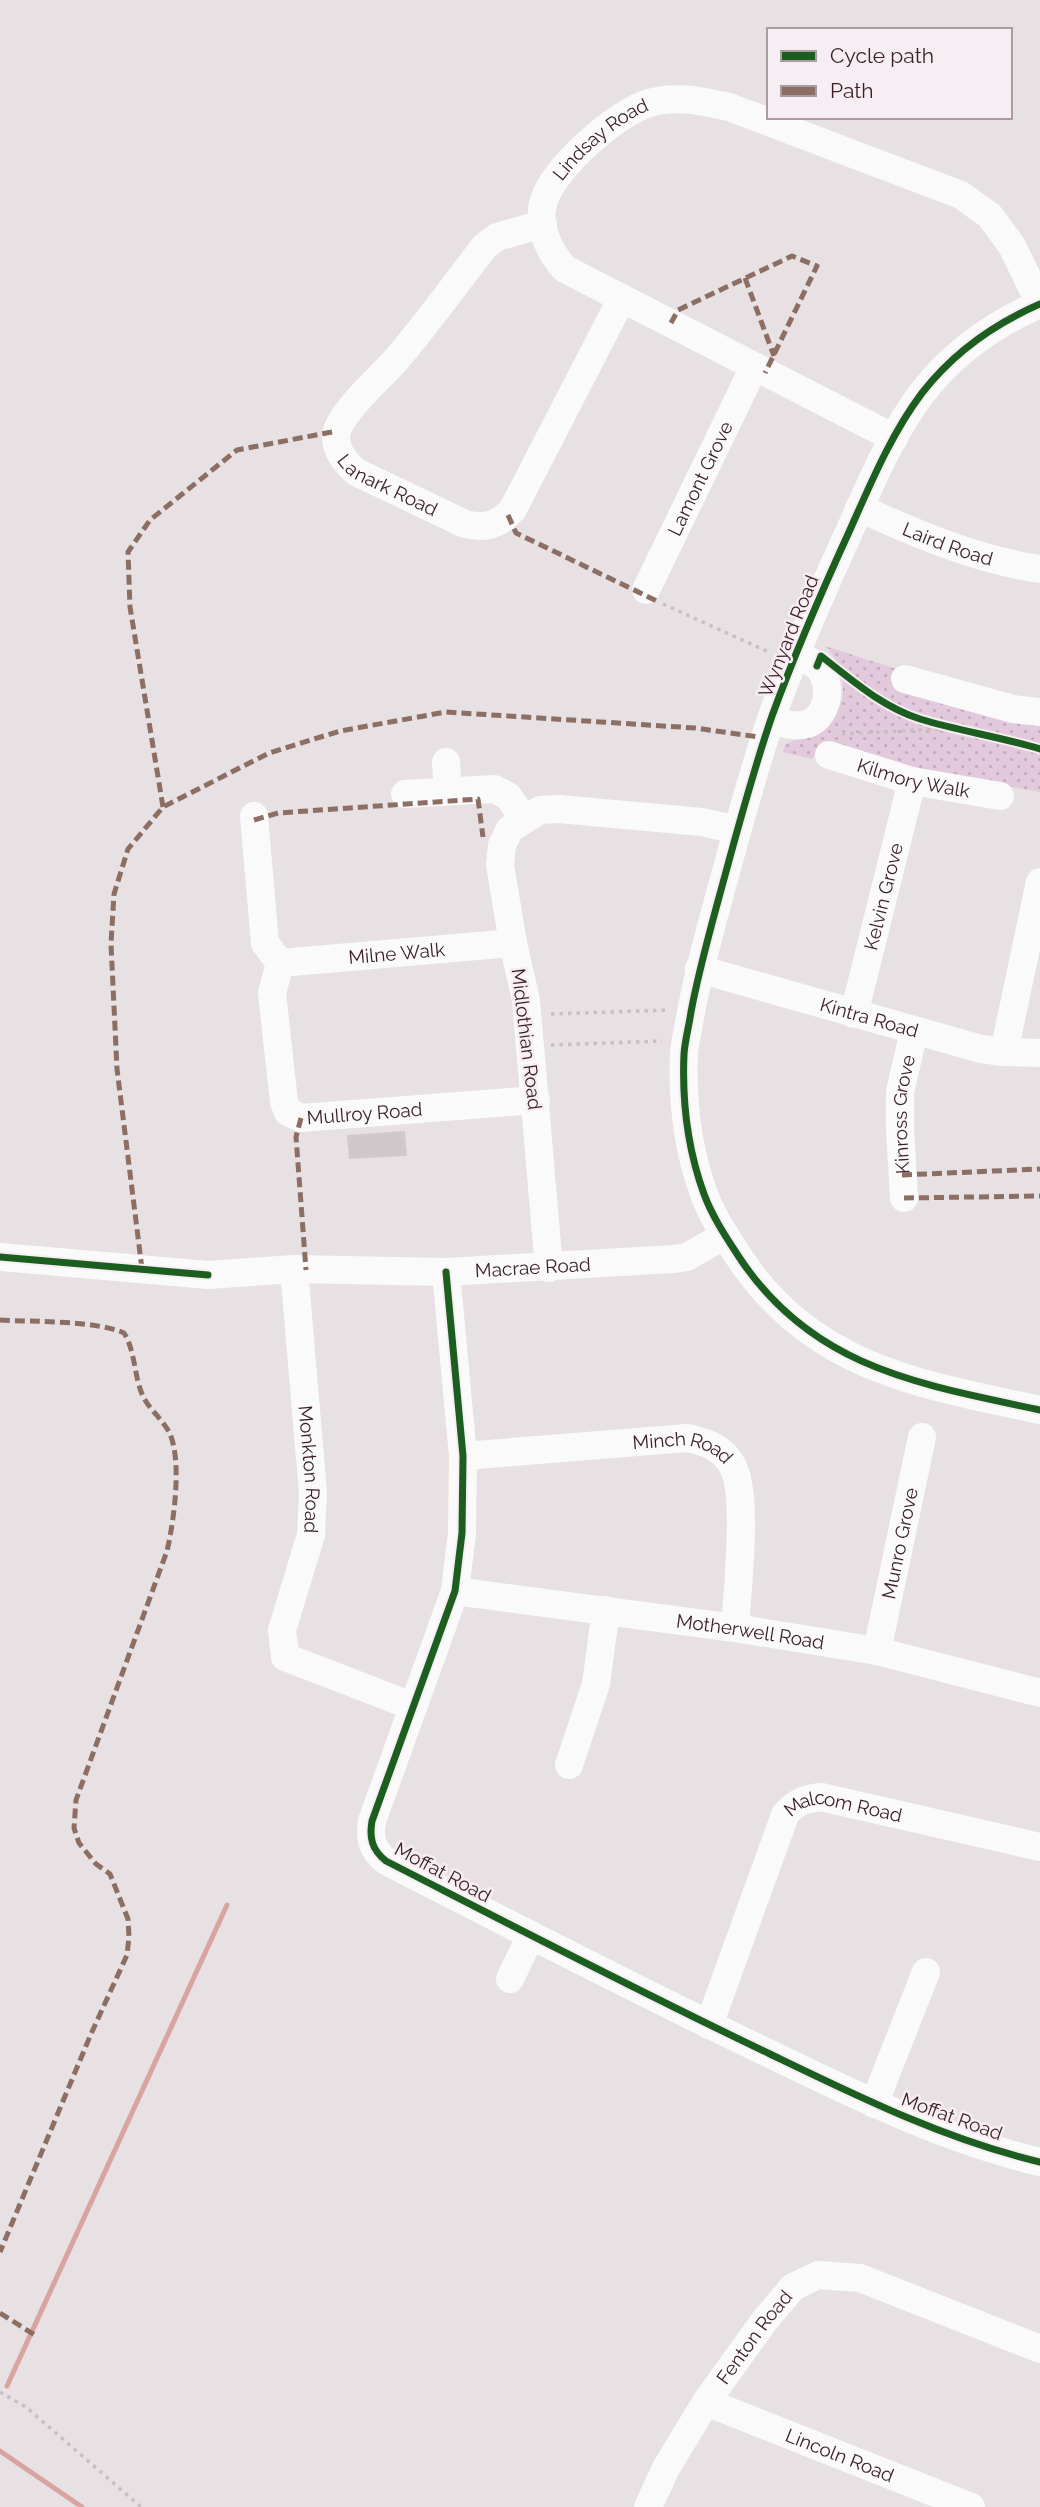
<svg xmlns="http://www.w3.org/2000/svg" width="1040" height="2507" font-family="Raleway,sans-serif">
	<defs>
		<pattern id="grass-dots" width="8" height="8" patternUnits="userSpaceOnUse" patternTransform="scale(1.75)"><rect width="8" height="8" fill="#e2c9dc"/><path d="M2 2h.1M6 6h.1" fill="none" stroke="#c3acbd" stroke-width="1.8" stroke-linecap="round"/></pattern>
	</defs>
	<rect width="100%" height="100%" fill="#e7e1e4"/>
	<!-- grass -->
	<path fill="url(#grass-dots)" d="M825,646L1040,715V792L926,771L823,741L812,759L783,752L785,745C798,738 813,733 825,724C852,705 846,667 825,646Z"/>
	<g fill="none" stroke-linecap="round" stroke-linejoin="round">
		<!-- stream -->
		<g stroke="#d8a4a0" stroke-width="5">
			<polyline points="7,2386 227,1905"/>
			<polyline points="0,2451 82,2507"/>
		</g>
	</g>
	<!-- building -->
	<polygon fill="#cec8cb" stroke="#d0cacd" stroke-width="2" points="404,1132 406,1155 350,1158 348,1136"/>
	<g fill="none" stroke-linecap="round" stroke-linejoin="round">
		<!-- path -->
		<g stroke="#c8bfc2" stroke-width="3.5" stroke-dasharray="3.5 5" stroke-linecap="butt">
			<polyline points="663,604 771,653"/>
			<polyline points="842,734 959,728"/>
			<polyline points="551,1014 669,1010"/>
			<polyline points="551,1045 662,1041"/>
			<polyline points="0,2392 26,2407 141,2507"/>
		</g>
		<!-- minor -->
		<g stroke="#fbfafb" stroke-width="28">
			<path id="s1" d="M543,224L497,237L485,246C455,284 427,324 395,361C381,377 342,411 337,431C333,448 344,461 356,472L465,524C486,529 499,525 513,509L622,298"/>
			<path d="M1040,304C994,324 953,353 922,393C891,434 870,485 849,532C821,593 795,653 772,716C751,777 735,839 718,901C708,938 698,974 691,1012C689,1026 685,1040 684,1054C682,1100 688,1150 704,1194C712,1216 726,1237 739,1257C812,1368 919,1384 1040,1410"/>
			<path id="s2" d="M894,438L565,269C549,252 536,224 544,200C555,167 616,113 649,103C677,95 701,101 729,107L961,195L990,216L1012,246L1040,304"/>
			<path id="s3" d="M859,508C917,534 977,560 1040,569"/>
			<path id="s4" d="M646,590L754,367"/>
			<polyline points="905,679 1013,709 1040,712"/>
			<path d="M771,719C782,723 792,727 803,725C828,721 834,685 819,668C813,662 803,658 795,654"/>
			<path id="s5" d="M829,755L912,781L1000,796"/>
			<polyline points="446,762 448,791"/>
			<polyline points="405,794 494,789 508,796 524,819"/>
			<path id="s6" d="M254,816L265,943L280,963L272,993L284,1102L288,1112L301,1118L536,1100"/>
			<path id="s7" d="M280,963L513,943"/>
			<path id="s8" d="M699,969L981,1049L1004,1052L1040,1053"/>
			<path id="s9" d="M854,1014L912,781"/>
			<polyline points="1004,1052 1040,882"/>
			<path id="s10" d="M904,1198L900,1130V1092L914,1031"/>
			<path id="s11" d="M0,1257L208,1275L294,1269L446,1272L674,1259L687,1257L725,1235"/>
			<polyline points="549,1268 526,1000 513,943 500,865 502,845 510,829 540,810 559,809 702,822 737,830"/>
			<path id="s12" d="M294,1269L313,1493L311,1535L282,1630L285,1657L412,1706"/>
			<path d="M446,1272L463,1456L462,1533L455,1591L372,1821C369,1838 372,1850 386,1861C513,1926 640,1992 770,2054C857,2096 946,2140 1040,2162"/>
			<path id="s13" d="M463,1456L687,1438C706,1442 722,1447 732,1465C749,1493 737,1592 735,1628"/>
			<path id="s14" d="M455,1591L735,1628L877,1651L1040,1693"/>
			<path id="s15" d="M877,1651L922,1437"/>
			<polyline points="569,1765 596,1684 606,1610"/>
			<polyline points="510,1979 531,1935"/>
			<path id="s16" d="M709,2025L785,1815C795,1802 805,1799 821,1797L1040,1847"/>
			<polyline points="874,2104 926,1972"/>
			<path id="s17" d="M706,2402L971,2507"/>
			<path id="s18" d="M648,2507L666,2468L706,2402L765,2320L793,2287L818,2275L860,2278L1040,2349"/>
		</g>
		<!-- quiet -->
		<g stroke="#8d6e63" stroke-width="5" stroke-dasharray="10 5" stroke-linecap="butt">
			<polyline points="745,278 774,356"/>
			<polyline points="671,323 678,310 792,256 817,266 765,373"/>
			<polyline points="508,515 516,533 659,602"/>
			<polyline points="163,807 130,607 128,552 150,520 237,450 337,431"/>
			<polyline points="254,820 278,813 478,799 483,837"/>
			<polyline points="301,1118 296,1137 306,1270"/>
			<polyline points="902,1175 1040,1169"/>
			<polyline points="904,1198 1040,1196"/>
			<polyline points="142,1269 117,1069 111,944 114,894 128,849 163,807 269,753 340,731 446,712 695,728 766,738"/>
			<path d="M0,1320C35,1322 93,1320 124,1333C135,1350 134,1375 142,1394C148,1409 163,1419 170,1434C182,1462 174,1521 167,1551L76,1800L74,1828L79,1843L96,1864L110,1874L128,1919L129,1937L127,1955L91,2034L0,2252"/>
			<polyline points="0,2313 38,2337"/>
		</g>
		<defs>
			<g id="cycleway">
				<path d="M1040,304C994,324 953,353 922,393C891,434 870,485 849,532C821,593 795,653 772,716C751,777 735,839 718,901C708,938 698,974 691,1012C689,1026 685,1040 684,1054C682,1100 688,1150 704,1194C712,1216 726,1237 739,1257C812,1368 919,1384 1040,1410"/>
				<path d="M817,666L821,656C852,680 882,707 920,719C959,731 1001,737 1040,749"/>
				<polyline points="0,1257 208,1275"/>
				<path d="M446,1272L463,1456L462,1533L455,1591L372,1821C369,1838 372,1850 386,1861C513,1926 640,1992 770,2054C857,2096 946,2140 1040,2162"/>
			</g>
		</defs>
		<!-- cycleway casing -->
		<use href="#cycleway" stroke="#f7eef3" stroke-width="11"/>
		<!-- cycleway -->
		<use href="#cycleway" stroke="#1b5e20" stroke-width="7"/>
	</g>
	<g text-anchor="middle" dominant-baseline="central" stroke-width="5" stroke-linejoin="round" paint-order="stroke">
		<!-- street labels -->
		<g font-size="19" fill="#3a1f28" stroke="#f7eef3">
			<text stroke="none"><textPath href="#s2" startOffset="530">Lindsay Road</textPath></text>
			<text stroke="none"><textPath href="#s4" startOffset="124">Lamont Grove</textPath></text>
			<text stroke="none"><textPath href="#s1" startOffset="382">Lanark Road</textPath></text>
			<text stroke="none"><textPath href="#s3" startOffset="96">Laird Road</textPath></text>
			<text transform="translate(788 636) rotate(-68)">Wynyard Road</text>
			<text stroke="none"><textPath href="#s5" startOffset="88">Kilmory Walk</textPath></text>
			<text stroke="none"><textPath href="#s9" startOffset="121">Kelvin Grove</textPath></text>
			<text stroke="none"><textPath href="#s7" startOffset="117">Milne Walk</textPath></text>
			<text stroke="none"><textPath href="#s8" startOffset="177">Kintra Road</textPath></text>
			<text transform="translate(527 1039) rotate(83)">Midlothian Road</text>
			<text stroke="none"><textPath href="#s6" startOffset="382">Mullroy Road</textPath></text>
			<text stroke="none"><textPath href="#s10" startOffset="84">Kinross Grove</textPath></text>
			<text stroke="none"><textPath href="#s11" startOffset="534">Macrae Road</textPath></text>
			<text stroke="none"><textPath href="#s13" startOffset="222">Minch Road</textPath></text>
			<text stroke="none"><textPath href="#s12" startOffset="201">Monkton Road</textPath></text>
			<text stroke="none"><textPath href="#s15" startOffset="110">Munro Grove</textPath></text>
			<text stroke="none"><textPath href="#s14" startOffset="298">Motherwell Road</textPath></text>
			<text stroke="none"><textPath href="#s16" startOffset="287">Malcom Road</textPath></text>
			<text transform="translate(443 1872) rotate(28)">Moffat Road</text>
			<text transform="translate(952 2116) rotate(20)">Moffat Road</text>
			<text stroke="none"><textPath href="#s18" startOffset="201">Fenton Road</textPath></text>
			<text stroke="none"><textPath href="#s17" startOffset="144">Lincoln Road</textPath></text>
		</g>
	</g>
	<!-- legend -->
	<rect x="767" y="28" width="245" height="91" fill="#f7eef3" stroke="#ab9ba2" stroke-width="2"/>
	<rect x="781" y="51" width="35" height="10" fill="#1b5e20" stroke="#ab9ba2" stroke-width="2"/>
	<text x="830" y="63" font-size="21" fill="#3a1f28">Cycle path</text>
	<rect x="781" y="86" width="35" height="10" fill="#8d6e63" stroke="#ab9ba2" stroke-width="2"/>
	<text x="830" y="98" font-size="21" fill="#3a1f28">Path</text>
</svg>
